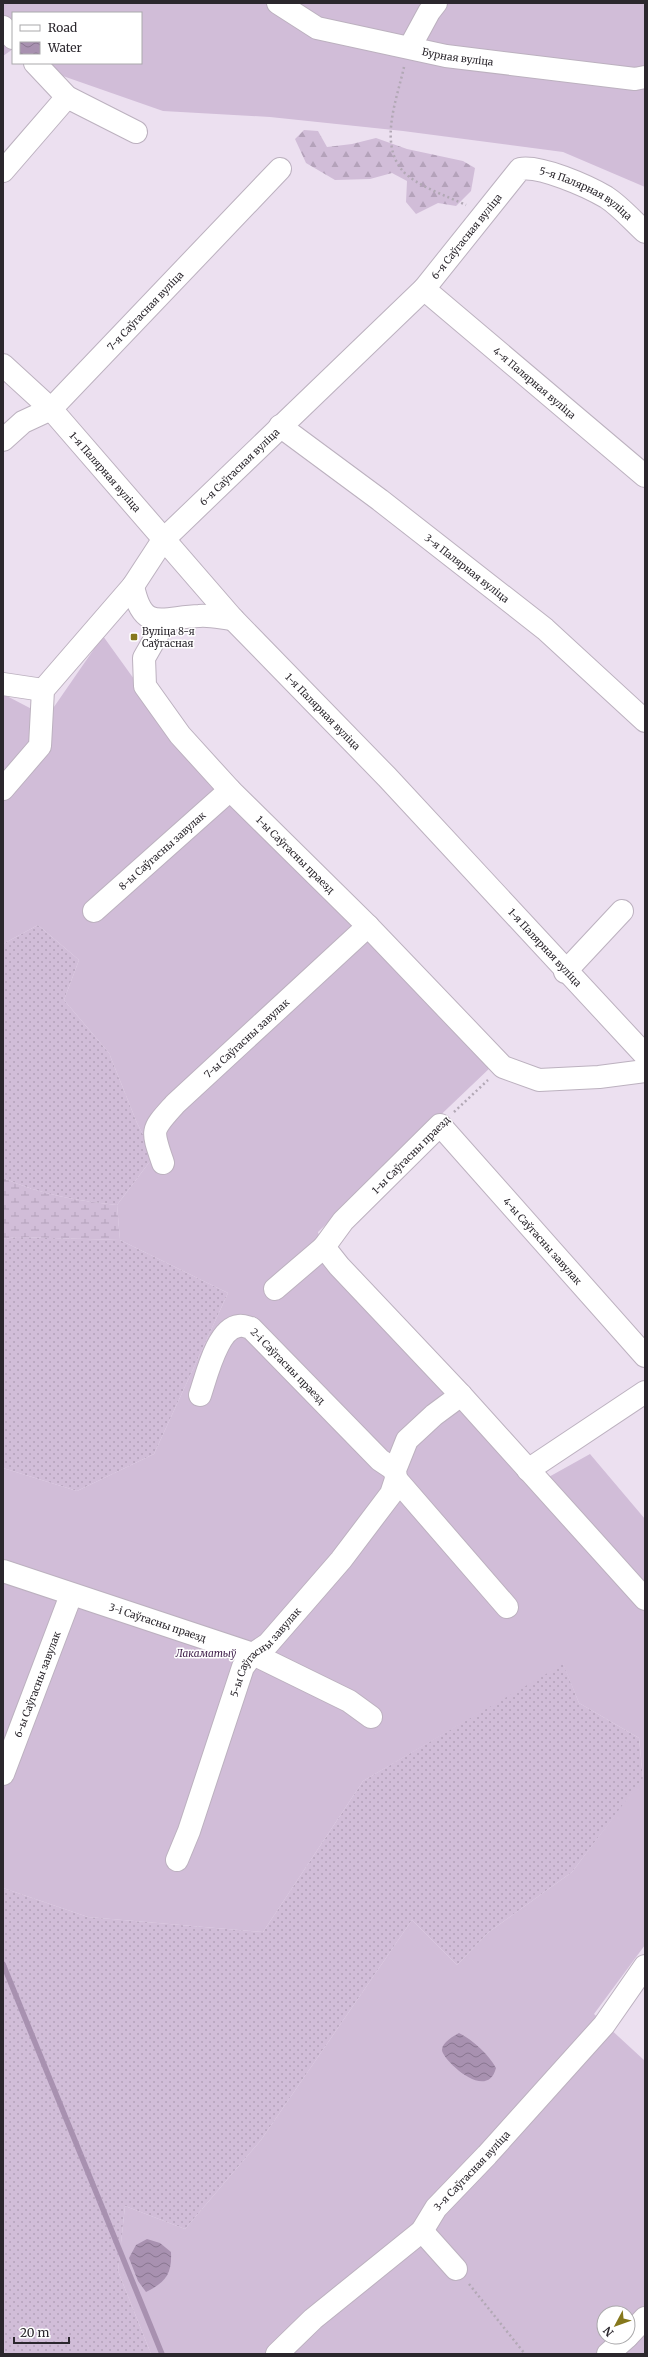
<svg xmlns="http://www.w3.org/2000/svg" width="648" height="2357" font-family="Merriweather,serif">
	<defs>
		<pattern id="grass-dots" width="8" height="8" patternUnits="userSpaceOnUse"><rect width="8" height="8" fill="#d1bdd8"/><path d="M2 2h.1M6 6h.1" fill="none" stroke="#b4a2ba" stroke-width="1.8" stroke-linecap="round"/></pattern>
		<pattern id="forest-firs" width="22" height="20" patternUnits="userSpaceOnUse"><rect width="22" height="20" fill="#d1bdd8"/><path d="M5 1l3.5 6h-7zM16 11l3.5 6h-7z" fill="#b4a2ba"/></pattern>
		<pattern id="wetland-marsh" width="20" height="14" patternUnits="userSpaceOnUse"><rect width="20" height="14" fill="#d1bdd8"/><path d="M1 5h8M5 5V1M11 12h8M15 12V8" fill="none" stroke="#b4a2ba"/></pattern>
		<pattern id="water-waves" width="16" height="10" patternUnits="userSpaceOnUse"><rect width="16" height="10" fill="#a891b0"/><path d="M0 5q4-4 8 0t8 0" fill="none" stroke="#897690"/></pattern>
	</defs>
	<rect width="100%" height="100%" fill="#ece0f0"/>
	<!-- grass -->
	<g fill="url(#grass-dots)">
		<path d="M38,925L79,960L64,1000L109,1053L137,1123L154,1156L117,1205C77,1201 40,1194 3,1178V944Z"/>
		<polygon points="17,1237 120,1240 228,1293 154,1454 77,1491 3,1468 3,1239"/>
		<polygon points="563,1663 579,1703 639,1738 643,1779 572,1872 489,1932 457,1965 412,1920 261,2140 185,2229 125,2206 118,2271 151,2354 3,2354 3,1888 88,1917 263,1932 363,1781"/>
	</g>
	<!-- forest -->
	<polygon fill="url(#forest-firs)" points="304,130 318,131 327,147 352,144 376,138 407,149 463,161 475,168 471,191 456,206 438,203 416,214 406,202 407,181 392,173 370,179 335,180 306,163 295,139"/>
	<!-- wetland -->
	<path fill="url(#wetland-marsh)" d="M3,1178C40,1194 77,1201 117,1205L120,1240L17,1237L3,1239Z"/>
	<!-- garden -->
	<g fill="#d1bdd8" fill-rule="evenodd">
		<polygon points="3,3 645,3 645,187 563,152 403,131 270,117 163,111 60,75 47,63 141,63 141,13 13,13 13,49 3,56"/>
		<path d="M103,636L193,761L493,1065L318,1232L326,1259L538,1483L590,1454L645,1519V1945L594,2014L645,2061V2354H151L118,2271L125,2206L185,2229L261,2140L412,1920L457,1965L489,1932L572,1872L643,1778L639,1738L579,1703L563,1664L363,1781L263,1932L88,1917L3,1888V1468L77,1491L154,1454L228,1293L120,1240L117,1205L154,1156L137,1123L109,1053L64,1000L79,960L38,925L3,944V694L47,717ZM604,2313H628V2337H604Z"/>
	</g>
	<!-- water -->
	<g fill="url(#water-waves)">
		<path d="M459,2033C473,2040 489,2055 496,2068C487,2103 442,2059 442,2050C442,2042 454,2036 459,2033Z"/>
		<path d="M147,2239L160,2243L171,2252C172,2274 166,2282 146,2292L138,2281L129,2258L136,2245Z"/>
	</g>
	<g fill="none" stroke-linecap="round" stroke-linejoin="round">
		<!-- stream -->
		<polyline stroke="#a891b0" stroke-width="5.5" points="3,1964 162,2354"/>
		<defs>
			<g id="minor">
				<path id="s1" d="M278,3L317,28L446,56L635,79L645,77"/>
				<polyline points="3,27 13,38"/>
				<polyline points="410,47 429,12 436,3"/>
				<polyline points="35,63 67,97 136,132"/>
				<polyline points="3,171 67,97"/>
				<path id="s2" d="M424,289L645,476"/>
				<path id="s3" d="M3,365L51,409L233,619L387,777L645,1055"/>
				<path id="s4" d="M280,426L380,500L545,629L645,721"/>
				<path id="s5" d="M3,440L23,422L51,409L280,169"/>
				<path d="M133,586C143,634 163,617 199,616C210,615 222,618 233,619"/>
				<path id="s6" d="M165,621L144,658L145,686L180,735L230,790L368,926L503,1067L539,1080L599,1077L645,1071"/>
				<polyline points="3,684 43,690"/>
				<path id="s7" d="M3,789L40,746L43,690L133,586L163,540L424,289L520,169C540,165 587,186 606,197C620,206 633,221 645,232"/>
				<path id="s8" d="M94,911L230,790"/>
				<polyline points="565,972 622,911"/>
				<path id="s9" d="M163,1163C151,1128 151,1131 175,1104L368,926"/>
				<polyline points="324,1247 339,1266 461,1395 645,1599"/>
				<path id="s10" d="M275,1289L324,1247L343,1221L440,1125L645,1356"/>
				<path id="s11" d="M200,1395C206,1378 217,1328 239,1326C242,1325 247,1327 251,1328L380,1460L395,1470"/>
				<polyline points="528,1470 645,1392"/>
				<polyline points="396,1479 507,1607"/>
				<path id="s12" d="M3,1571L253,1654L349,1701L371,1717"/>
				<path id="s13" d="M3,1774L71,1595"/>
				<path id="s14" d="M177,1860L189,1831L243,1667L253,1654L268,1644L341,1560L391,1494L396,1479L395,1470L407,1440L434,1415L461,1395"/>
				<polyline points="422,2231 456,2269"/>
				<polyline points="628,2336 645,2318"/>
				<path id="s15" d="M277,2354L313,2319L422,2231L436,2208L487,2155L604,2025L645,1966"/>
				<polyline points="608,2354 627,2337"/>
			</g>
		</defs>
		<!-- minor casing -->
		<use href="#minor" stroke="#bcb1bf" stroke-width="24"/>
		<!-- path -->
		<g stroke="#b2a8b5" stroke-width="2.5" stroke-dasharray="2 3" stroke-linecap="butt">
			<path d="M404,67C397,99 379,142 402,170C414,185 449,197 466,205"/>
			<polyline points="454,1112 488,1080"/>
			<polyline points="469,2284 525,2354"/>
		</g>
		<!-- minor -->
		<use href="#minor" stroke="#fff" stroke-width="22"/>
	</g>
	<!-- markers -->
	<rect fill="#86781c" stroke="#fff" stroke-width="1.5" x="130" y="633" width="8" height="8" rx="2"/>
	<g text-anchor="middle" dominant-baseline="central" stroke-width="3" stroke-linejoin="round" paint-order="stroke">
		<!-- street labels -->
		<g font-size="10" fill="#2b272d" stroke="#fff">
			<text stroke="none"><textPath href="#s1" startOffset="190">Бурная вуліца</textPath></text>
			<text stroke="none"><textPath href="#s7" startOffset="893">5-я Палярная вуліца</textPath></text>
			<text stroke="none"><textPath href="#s7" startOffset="735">6-я Саўгасная вуліца</textPath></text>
			<text stroke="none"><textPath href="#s5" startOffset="194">7-я Саўгасная вуліца</textPath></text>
			<text stroke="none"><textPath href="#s2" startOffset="145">4-я Палярная вуліца</textPath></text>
			<text stroke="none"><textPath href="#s7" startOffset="411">6-я Саўгасная вуліца</textPath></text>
			<text stroke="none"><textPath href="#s3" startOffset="148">1-я Палярная вуліца</textPath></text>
			<text stroke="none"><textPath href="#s4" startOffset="235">3-я Палярная вуліца</textPath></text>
			<text stroke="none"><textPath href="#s3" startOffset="472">1-я Палярная вуліца</textPath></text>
			<text stroke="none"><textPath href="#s8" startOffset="91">8-ы Саўгасны завулак</textPath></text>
			<text stroke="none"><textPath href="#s6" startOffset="297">1-ы Саўгасны праезд</textPath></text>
			<text stroke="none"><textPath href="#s3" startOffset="796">1-я Палярная вуліца</textPath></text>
			<text stroke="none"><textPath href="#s9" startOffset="164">7-ы Саўгасны завулак</textPath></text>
			<text transform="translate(411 1155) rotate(-45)">1-ы Саўгасны праезд</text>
			<text stroke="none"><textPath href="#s10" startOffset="388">4-ы Саўгасны завулак</textPath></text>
			<text stroke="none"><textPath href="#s11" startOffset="148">2-і Саўгасны праезд</textPath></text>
			<text stroke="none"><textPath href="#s12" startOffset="163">3-і Саўгасны праезд</textPath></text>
			<text stroke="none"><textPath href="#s14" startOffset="229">5-ы Саўгасны завулак</textPath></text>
			<text stroke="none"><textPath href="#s13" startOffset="96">6-ы Саўгасны завулак</textPath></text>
			<text stroke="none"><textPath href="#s15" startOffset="269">3-я Саўгасная вуліца</textPath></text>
		</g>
		<!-- poi labels -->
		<g font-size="10" fill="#2b272d" stroke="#fff" text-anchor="start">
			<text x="142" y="631">Вуліца 8-я<tspan x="142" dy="12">Саўгасная</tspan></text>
		</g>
		<!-- park labels -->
		<g font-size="10" font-style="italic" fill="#42224d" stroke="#fff">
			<text x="206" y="1653">Лакаматыў</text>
		</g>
	</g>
	<!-- border -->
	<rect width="648" height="2357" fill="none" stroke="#2b272d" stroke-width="8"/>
	<!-- legend -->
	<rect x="12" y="12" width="130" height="52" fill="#ffffff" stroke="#aaa9ab"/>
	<rect x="20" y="25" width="20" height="6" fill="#ffffff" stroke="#aaa9ab"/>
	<text x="48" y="32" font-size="12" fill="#2b272d">Road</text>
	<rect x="20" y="42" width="20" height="12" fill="url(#water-waves)" stroke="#aaa9ab"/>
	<text x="48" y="52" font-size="12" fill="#2b272d">Water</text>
	<!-- north arrow -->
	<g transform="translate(616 2325) rotate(229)"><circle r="19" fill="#ffffff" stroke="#aaa9ab"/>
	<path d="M0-3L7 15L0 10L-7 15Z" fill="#86781c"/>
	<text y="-6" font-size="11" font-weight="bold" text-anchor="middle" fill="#2b272d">N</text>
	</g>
	<!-- scale -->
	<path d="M14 2337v6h55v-6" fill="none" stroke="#2b272d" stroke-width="2"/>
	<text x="20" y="2337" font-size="12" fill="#2b272d" stroke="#ffffff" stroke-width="3" paint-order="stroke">20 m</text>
</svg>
